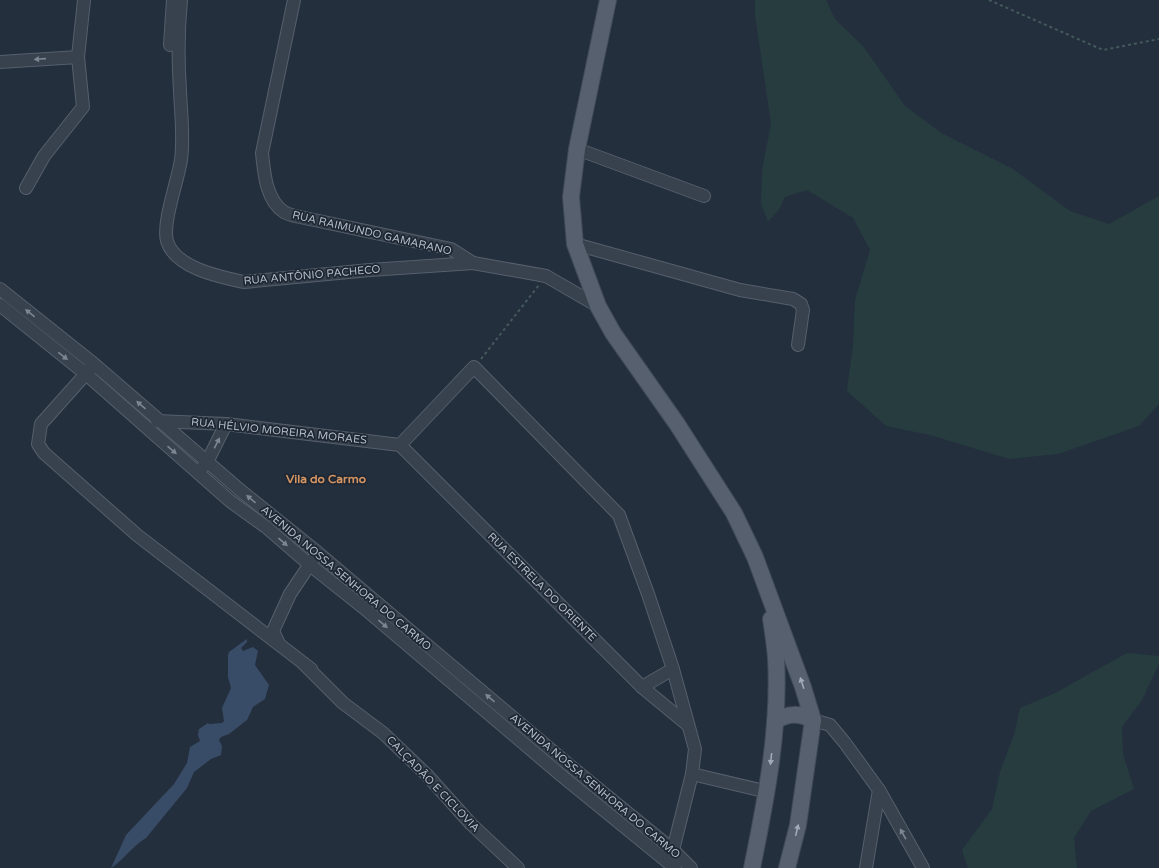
<svg xmlns="http://www.w3.org/2000/svg" width="1159" height="868" font-family="'Varela Round',sans-serif">
	<rect width="100%" height="100%" fill="#242f3e"/>
	<!-- green -->
	<g fill="#263c3f">
		<polygon points="755,0 826,0 835,19 863,46 905,106 943,134 1013,169 1070,211 1109,224 1159,196 1159,404 1139,426 1058,454 1009,459 930,435 886,426 847,391 853,344 855,300 870,250 853,218 807,190 785,197 779,210 768,221 761,204 762,170 771,124 755,15"/>
		<polygon points="1127,653 1159,656 1159,664 1142,700 1122,727 1123,754 1134,789 1091,811 1074,838 1077,868 968,868 962,850 992,809 1000,772 1014,735 1020,708 1055,693"/>
	</g>
	<!-- water -->
	<path fill="#394c67" d="M247,639V642L241,648L243,651L253,647L258,651L255,665L269,685L265,699L253,707L247,720L229,734L221,737L219,740L222,746L221,755L211,759L194,772L187,788L146,838C132,846 124,860 111,868L126,835L174,784L187,763L190,747L200,741L198,735L199,729L208,723L209,724L222,723L224,721L222,708L231,688L228,677V655L229,652Z"/>
	<g fill="none" stroke-linecap="round" stroke-linejoin="round">
		<defs>
			<g id="minor">
				<path d="M181,0C178,30 178,61 180,91C181,114 184,137 181,160C178,180 162,223 167,241C175,268 220,277 244,282L370,270L473,263"/>
				<path d="M294,0L262,153C264,173 266,200 284,212C289,215 295,216 300,217L451,249L473,263L546,276L598,306"/>
				<polyline points="170,45 173,0"/>
				<polyline points="0,62 78,57"/>
				<polyline points="577,149 704,196"/>
				<polyline points="26,188 44,156 83,107 78,57 84,0"/>
				<polyline points="575,244 740,290 793,299 801,304 803,310 798,345"/>
				<polyline points="0,289 94,364 240,490 317,552 569,765 673,850 691,868"/>
				<polyline points="0,305 86,374 230,501 266,527 310,565 364,608 562,776 675,868"/>
				<polyline points="91,368 41,424 38,444 44,453 137,535 311,669"/>
				<polyline points="157,421 226,424 400,445"/>
				<polyline points="400,445 474,367 619,515 648,594 673,669 695,749 692,774 673,850 668,855"/>
				<polyline points="400,445 642,687 688,725"/>
				<polyline points="202,468 207,462 226,424"/>
				<polyline points="279,644 273,631 290,594 314,558"/>
				<polyline points="304,664 343,703 383,733 427,775 471,824 518,868"/>
				<polyline points="642,687 673,669"/>
				<polyline points="813,720 830,725 845,743 879,790 923,868"/>
				<polyline points="692,774 768,792"/>
				<polyline points="866,868 879,790"/>
			</g>
			<g id="major">
				<polyline points="608,0 577,149 571,197 575,244 598,306 613,333 677,424 734,513 755,557 803,687 813,720 798,825 787,868"/>
				<path d="M775,721C789,713 799,713 813,720"/>
				<path d="M752,868C766,799 780,729 776,658C775,645 773,632 771,619"/>
			</g>
		</defs>
		<!-- minor casing -->
		<use href="#minor" stroke="#565f6c" stroke-width="14"/>
		<!-- major casing -->
		<use href="#major" stroke="#414a57" stroke-width="18"/>
		<!-- path -->
		<g stroke="#44595c" stroke-width="2" stroke-dasharray="3 3" stroke-linecap="butt">
			<polyline points="989,0 1103,50 1159,39"/>
			<polyline points="481,359 539,285"/>
		</g>
		<!-- minor -->
		<use href="#minor" stroke="#38414e" stroke-width="12"/>
		<!-- major -->
		<use href="#major" stroke="#56606e" stroke-width="16"/>
	</g>
	<!-- one-way arrows -->
	<defs><path id="oneway-solid" d="M-6-.8H1V-3.2L6.5 0L1 3.2V.8H-6Z"/></defs>
	<g fill="#7c8592">
		<use href="#oneway-solid" transform="translate(40 59) rotate(176)"/>
		<use href="#oneway-solid" transform="translate(30 313) rotate(-141)"/>
		<use href="#oneway-solid" transform="translate(63 356) rotate(38)"/>
		<use href="#oneway-solid" transform="translate(141 405) rotate(-139)"/>
		<use href="#oneway-solid" transform="translate(217 443) rotate(-63)"/>
		<use href="#oneway-solid" transform="translate(172 450) rotate(41)"/>
		<use href="#oneway-solid" transform="translate(251 499) rotate(-140)"/>
		<use href="#oneway-solid" transform="translate(283 542) rotate(41)"/>
		<use href="#oneway-solid" transform="translate(383 624) rotate(40)"/>
		<use href="#oneway-solid" transform="translate(490 698) rotate(-140)"/>
		<use href="#oneway-solid" transform="translate(903 834) rotate(-119)"/>
	</g>
	<g fill="#a1aab7">
		<use href="#oneway-solid" transform="translate(802 683) rotate(-108)"/>
		<use href="#oneway-solid" transform="translate(771 759) rotate(96)"/>
		<use href="#oneway-solid" transform="translate(797 830) rotate(-77)"/>
	</g>
	<g text-anchor="middle" dominant-baseline="central" stroke-width="3.5" stroke-linejoin="round" paint-order="stroke">
		<!-- street labels -->
		<g font-size="11" fill="#b4bcc9" stroke="#1d2633">
			<text transform="translate(372 233) rotate(13)">RUA RAIMUNDO GAMARANO</text>
			<text transform="translate(312 275) rotate(-5)">RUA ANTÔNIO PACHECO</text>
			<text transform="translate(279 431) rotate(6)">RUA HÉLVIO MOREIRA MORAES</text>
			<text transform="translate(346 578) rotate(40)">AVENIDA NOSSA SENHORA DO CARMO</text>
			<text transform="translate(542 587) rotate(45)">RUA ESTRELA DO ORIENTE</text>
			<text transform="translate(433 784) rotate(46)">CALÇADÃO E CICLOVIA</text>
			<text transform="translate(595 786) rotate(40)">AVENIDA NOSSA SENHORA DO CARMO</text>
		</g>
		<!-- neighbourhood labels -->
		<g font-size="12" font-weight="bold" fill="#d59563" stroke="#1d2633">
			<text x="326" y="479">Vila do Carmo</text>
		</g>
	</g>
</svg>
